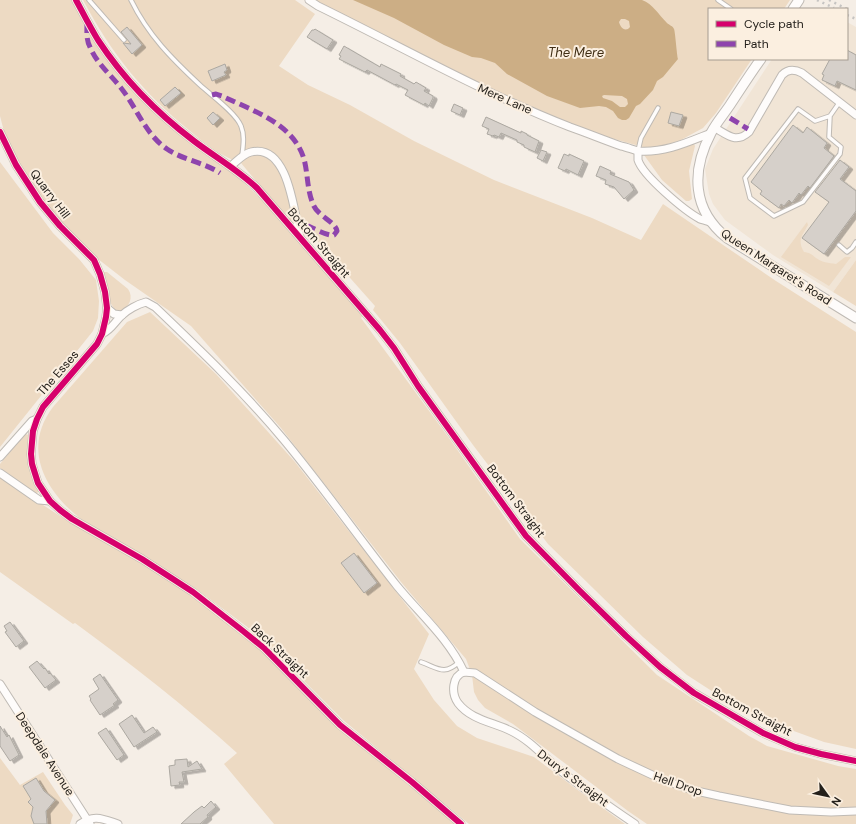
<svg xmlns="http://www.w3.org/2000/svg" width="856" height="824" font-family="'DM Sans',sans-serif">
	<defs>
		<filter id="shadow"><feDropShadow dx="4" dy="2.5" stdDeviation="0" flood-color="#0004"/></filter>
	</defs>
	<rect width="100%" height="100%" fill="#f5eee6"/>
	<!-- built -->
	<polygon fill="#f1e5d6" points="847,22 856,27 856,260 833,292 773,255 725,220 713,204 709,194 705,169 713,149 772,59 847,59"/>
	<!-- green -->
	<g fill="#eddac3">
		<path d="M0,0H72C96,52 134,98 179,134C198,149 221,162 239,178C284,219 324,269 363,315L361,318L449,438L520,539L657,675L749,736L767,746L838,766L856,769V824H647L628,811L513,724L485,708L478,700L474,692L472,675L466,659L401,582L281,428L191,326L125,280L98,259L57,218L41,197L7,143L0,116Z"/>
		<path d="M83,0H295L315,14L279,66L308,85L350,105L414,141L457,162L494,180L592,218L641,240L663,204L776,281L856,332V749L824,742L780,726L721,697L687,675L643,637L548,544L473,445L400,343L373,310L375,306L311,234L308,233V229L293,225L241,163C222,157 205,144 190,131C143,93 111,53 83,0Z"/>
		<polygon points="314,0 790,0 784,9 709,9 709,59 752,59 716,113 703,128 679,141 657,147 643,147 589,132 504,97"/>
		<polygon points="694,144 695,146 689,171 692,199 689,201 686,201 662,180 644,155 658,154"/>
		<polygon points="0,162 53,233 79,259 96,280 99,301 98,318 93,331 0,447"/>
		<path d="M807,222L808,225C802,236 797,240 804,252C811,253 811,254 816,258C821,262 829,263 836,264L845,257H851L829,286L781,257Z"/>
		<polygon points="856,260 856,306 833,292"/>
		<path d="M104,272H107L128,289C134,298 129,306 121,312L115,310L110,302L104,275Z"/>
		<path d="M150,312L216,374L295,462L429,634L414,669L434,700L457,726L477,738L534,757L575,788L625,824H469L343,720L270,647L246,626L195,588L81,519C44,490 22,448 53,407L127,322Z"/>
		<path d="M25,434L29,435C26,455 29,473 39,491L36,494L0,468V464Z"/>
		<path d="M0,477L60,516L140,562L191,595L262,651L338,727L456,824H274L224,764L237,753C185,706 131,664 75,623L73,624L0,572Z"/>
		<polygon points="0,758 20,785 43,772 65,805 73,815 70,824 0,824"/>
	</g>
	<!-- water -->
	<path fill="#ccae85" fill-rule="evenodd" d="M353,0H642C653,4 658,14 667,23C669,25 673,26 674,29C675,30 677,56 678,59L663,77L657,81L653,90L640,104L636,106L629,118L626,120H622L618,118L613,111L606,107L599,106L580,108L547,96L507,74L495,63L481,58L472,57L444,45L394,18ZM621,19H625L629,21L630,27L628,29C623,31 620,26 619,22ZM604,95L622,96L627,99L628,104L625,107H620L612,101L603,98L602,96Z"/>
	<!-- building -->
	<g fill="#d6d0ca" stroke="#aca8a1" filter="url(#shadow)">
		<polygon points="127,27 142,45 132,54 123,43 131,44 121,32"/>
		<polygon points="315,29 333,40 327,49 307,37 312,30 314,30"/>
		<polygon points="344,46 380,67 381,64 401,74 400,76 414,84 416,82 426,88 424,91 433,96 433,98 429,106 425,103 424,105 405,95 408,90 396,84 395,85 367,70 365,72 339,59 341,56 339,55"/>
		<polygon points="847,50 856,55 856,90 837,81 835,86 822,80 824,75 822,74 830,59 847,59"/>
		<polygon points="225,64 227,70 224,72 226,75 212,81 208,71"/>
		<polygon points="175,87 181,93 165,106 160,100"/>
		<polygon points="454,104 463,108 460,115 451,111"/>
		<polygon points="213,112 220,118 213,125 207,118"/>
		<polygon points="671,112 683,115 679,126 668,123"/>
		<polygon points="486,117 521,133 521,131 527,134 527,135 539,141 535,152 524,147 524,145 517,142 517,140 501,133 499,137 494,135 493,136 487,134 489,129 482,126"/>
		<polygon points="793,125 803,133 807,127 827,143 824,148 834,156 810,188 808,186 801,195 799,193 792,203 789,200 784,206 781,204 779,208 760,194 762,191 751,182"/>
		<polygon points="541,150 547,152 543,161 537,158"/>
		<polygon points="564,154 569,156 569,154 584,161 578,175 566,169 565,171 558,168"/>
		<polygon points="840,160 849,167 840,179 856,191 856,211 824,254 802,238 829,202 815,192"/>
		<polygon points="600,166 611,171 610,174 629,182 634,190 624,199 614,187 605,184 606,180 596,176"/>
		<polygon points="354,553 377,583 364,593 341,563"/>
		<polygon points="10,622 24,641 16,647 5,632 7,631 4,626"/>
		<polygon points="37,661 44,669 45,668 49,674 50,673 56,680 45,688 29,667"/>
		<polygon points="100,674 118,700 113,704 115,705 100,715 90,700 91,699 89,696 99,689 93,679"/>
		<polygon points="132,715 144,733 153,727 157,732 134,747 119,724"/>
		<polygon points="0,726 7,737 9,735 19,755 10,761 0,746"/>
		<polygon points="106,728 124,755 117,760 98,733"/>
		<polygon points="187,759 188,767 197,761 202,769 182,772 184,782 179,782 180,785 171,786 169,766 175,765 175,760"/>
		<polygon points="36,778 44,791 55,800 46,811 47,824 34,824 31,816 33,807 28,802 31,799 23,786"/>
		<polygon points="211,801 216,807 207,815 208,817 200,824 181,824 194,812 202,806 204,808"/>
	</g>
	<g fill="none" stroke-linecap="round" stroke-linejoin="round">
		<defs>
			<g id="lane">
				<polyline points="89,0 124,40"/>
				<path d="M131,0C148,35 172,59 200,85C211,95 236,113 241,126C245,136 243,146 242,156"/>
				<polyline points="718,0 731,9"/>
				<polyline points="830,116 815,121 798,109 745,178 750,198 774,216 803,202 840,154 841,147 829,137 830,116 839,103"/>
				<polyline points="638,151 641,138 658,108"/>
				<polyline points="839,245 847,252 852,248 856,242"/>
				<path d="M421,662C438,668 444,676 459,662"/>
			</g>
			<g id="street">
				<path d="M76,0C83,13 90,27 98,40C123,78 157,113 194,141C215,157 238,170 257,188L380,330L394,348L418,386L526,536L579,590L626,636L660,667L694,693L763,733L795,747L821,754L856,761"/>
				<path d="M309,0L318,6C402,47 483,93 570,127C587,133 604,140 621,146C627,147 633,150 638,151C665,153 688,142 711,133"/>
				<path d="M715,128C728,135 736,144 749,132L782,75C788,69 794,69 802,73L856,115"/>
				<polyline points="0,132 16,165 40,202 60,226 94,260 100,274 105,292 107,308 106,317 102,334 97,344 43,407 37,419 33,431 31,454 32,464 38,483 50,501 60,510 72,519 142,559 193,592 243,631 264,648 340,725 412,782 461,824"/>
				<path d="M638,151C638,154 638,157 638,160C643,176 685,211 700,219C703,220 708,221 712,223"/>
				<path d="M231,166C237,161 243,154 251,152C289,143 294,213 300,237"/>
				<polyline points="107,308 114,314 122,315"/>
				<path d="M102,334C111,330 114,323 121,316C127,310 138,304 146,302L155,307C200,350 244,392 284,440C323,487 359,538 397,586C420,614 449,639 464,672"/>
				<polyline points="0,457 32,421 37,419"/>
				<polyline points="0,473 39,500 50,501"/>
				<polyline points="0,684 90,824"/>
				<path d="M80,824C94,814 103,819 118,824"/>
				<path d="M635,824C610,807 585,790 561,771C545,758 530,740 511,731C493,722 471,720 458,703C451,693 452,676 464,672L475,673L535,712L618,759L663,780L692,790L719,796L790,810L831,812L856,811"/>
			</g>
			<g id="secondary">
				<polyline points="793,9 799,0"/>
				<path d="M761,59C750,74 740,90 730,105C724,114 716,123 711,133C691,171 692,210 727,238L856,318"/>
			</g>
		</defs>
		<!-- lane casing -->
		<use href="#lane" stroke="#bfbab4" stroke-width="5.5"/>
		<!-- street casing -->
		<use href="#street" stroke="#bfbab4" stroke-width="9"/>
		<!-- secondary casing -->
		<use href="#secondary" stroke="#bfbab4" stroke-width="11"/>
		<!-- lane -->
		<use href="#lane" stroke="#fefcfb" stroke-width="3.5"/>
		<!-- street -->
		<use href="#street" stroke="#fefcfb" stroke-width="7"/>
		<!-- secondary -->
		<use href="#secondary" stroke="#fefcfb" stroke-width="9"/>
		<!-- rail -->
		<g stroke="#c6c4c2" stroke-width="2.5" stroke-dasharray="2 4" stroke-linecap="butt">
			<polyline points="817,0 834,8"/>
			<polyline points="829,0 847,9"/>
			<polyline points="847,15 856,19"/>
		</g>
		<!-- quiet -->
		<g stroke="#8e44ad" stroke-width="5" stroke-dasharray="10 5" stroke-linecap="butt">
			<path d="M87,23C87,31 86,40 90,47C97,64 111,75 121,88C137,108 145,134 167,149C183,160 203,162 220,173"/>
			<path d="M212,95L216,94L222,96C253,111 293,123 304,159C308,174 307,190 313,204C317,216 335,221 337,231L334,235C327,237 307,224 297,222"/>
			<polyline points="730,118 748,129"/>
		</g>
		<defs>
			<g id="cycleway">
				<path d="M76,0C83,13 90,27 98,40C123,78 157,113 194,141C215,157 238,170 257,188L380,330L394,348L418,386L526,536L579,590L626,636L660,667L694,693L763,733L795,747L821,754L856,761"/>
				<polyline points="0,132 16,165 40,202 60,226 94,260 100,274 105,292 107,308 106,317 102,334 97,344 43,407 37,419 33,431 31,454 32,464 38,483 50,501 60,510 72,519 142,559 193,592 243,631 264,648 340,725 412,782 461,824"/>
			</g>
		</defs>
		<!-- cycleway casing -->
		<use href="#cycleway" stroke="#fbefe0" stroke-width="8"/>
		<!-- cycleway -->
		<use href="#cycleway" stroke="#d6006c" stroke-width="6"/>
	</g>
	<g text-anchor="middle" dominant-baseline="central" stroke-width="4" stroke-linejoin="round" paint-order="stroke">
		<!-- street labels -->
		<g font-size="12" fill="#24201b" stroke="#fbefe0">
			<text transform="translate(505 99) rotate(24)">Mere Lane</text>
			<text transform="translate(50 194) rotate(53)">Quarry Hill</text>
			<text transform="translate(319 243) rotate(49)">Bottom Straight</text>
			<text transform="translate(776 267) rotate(33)">Queen Margaret's Road</text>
			<text transform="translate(58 373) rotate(-49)">The Esses</text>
			<text transform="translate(516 501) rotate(53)">Bottom Straight</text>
			<text transform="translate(280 651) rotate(43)">Back Straight</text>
			<text transform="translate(752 712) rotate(28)">Bottom Straight</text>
			<text transform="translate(45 754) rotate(57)">Deepdale Avenue</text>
			<text transform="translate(573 778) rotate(37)">Drury's Straight</text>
			<text transform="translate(678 784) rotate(19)">Hell Drop</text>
		</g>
		<!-- water labels -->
		<g font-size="13" font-style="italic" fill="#3f2d13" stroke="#fbefe0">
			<text x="576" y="52">The Mere</text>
		</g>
	</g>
	<!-- legend -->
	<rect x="708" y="8" width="140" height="52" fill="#fbefe0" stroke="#a59c91"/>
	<rect x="716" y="21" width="20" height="6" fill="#d6006c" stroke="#a59c91"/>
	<text x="744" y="28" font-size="12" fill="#24201b">Cycle path</text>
	<rect x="716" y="41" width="20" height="6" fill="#8e44ad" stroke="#a59c91"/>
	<text x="744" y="48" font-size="12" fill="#24201b">Path</text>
	<!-- north arrow -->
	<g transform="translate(828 796) rotate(123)" stroke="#fbefe0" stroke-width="3" paint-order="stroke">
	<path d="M0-3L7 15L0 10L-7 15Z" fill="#24201b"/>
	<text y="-6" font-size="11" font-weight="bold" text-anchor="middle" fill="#24201b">N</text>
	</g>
</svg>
